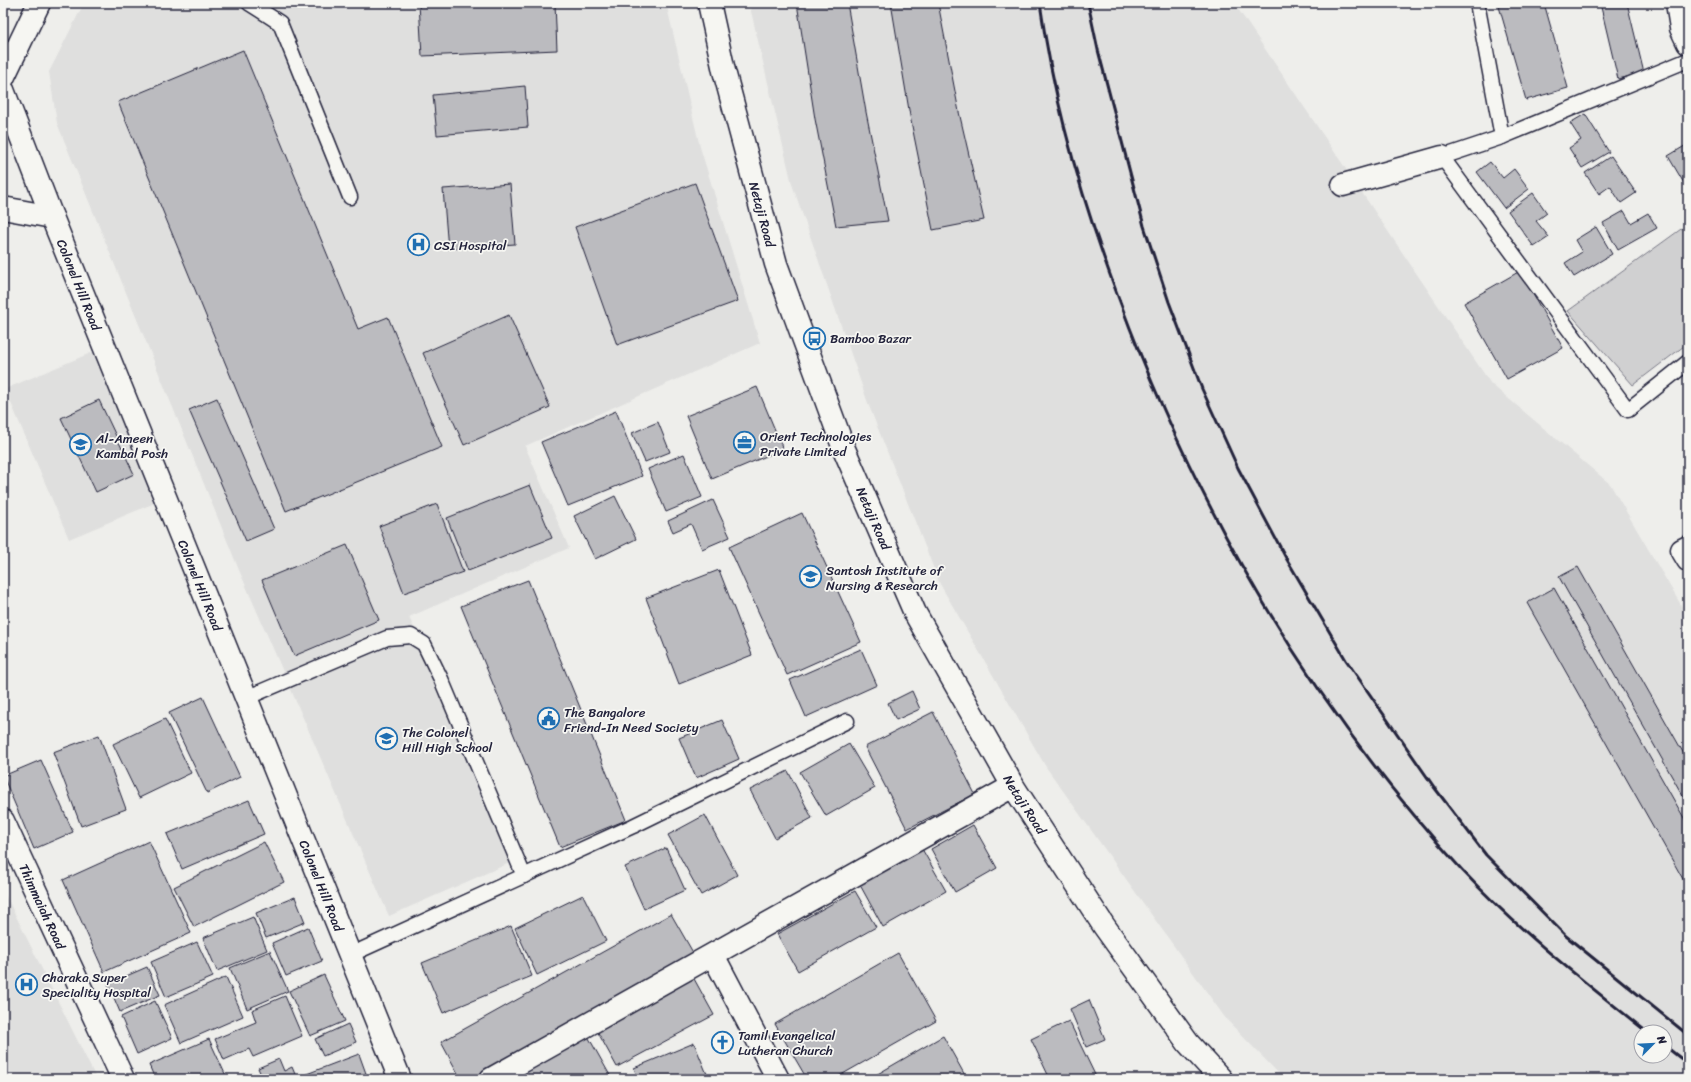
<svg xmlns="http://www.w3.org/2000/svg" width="1691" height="1082" font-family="Sriracha,sans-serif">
	<rect width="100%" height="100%" fill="#eeeeeb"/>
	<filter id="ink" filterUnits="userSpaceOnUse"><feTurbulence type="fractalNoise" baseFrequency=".025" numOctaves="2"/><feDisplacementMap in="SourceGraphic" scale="8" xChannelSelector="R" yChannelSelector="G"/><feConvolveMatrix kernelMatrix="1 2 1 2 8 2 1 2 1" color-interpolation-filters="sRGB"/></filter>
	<g filter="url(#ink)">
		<!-- built -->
		<g fill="#dfdfde" fill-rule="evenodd">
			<polygon points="84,3 666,3 700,147 760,343 525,446 569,548 409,617 514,861 389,916 239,570 57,123 49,72"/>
			<path d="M749,3H1234L1491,384L1610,484L1688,617V1079H1284L1226,1019L1046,767L940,584L869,406L792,184ZM1641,1032H1665V1056H1641Z"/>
			<polygon points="93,352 157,502 69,539 5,389"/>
			<polygon points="3,890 96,1078 3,1079"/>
		</g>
		<!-- green -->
		<polygon fill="#d0d0d1" stroke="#797986" points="1688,224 1688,343 1633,385 1568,311"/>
		<!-- building -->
		<g fill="#bbbbbf" stroke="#22223b">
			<polygon points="419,3 555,3 557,50 422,56"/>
			<polygon points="797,3 847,3 866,112 888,221 836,226 815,119"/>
			<polygon points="891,3 938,3 959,112 984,220 933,230 910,116"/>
			<polygon points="1498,3 1544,3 1568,88 1526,100"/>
			<polygon points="1600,3 1627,3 1644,73 1618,79"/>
			<polygon points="243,50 358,329 388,317 442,447 286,511 118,102"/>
			<polygon points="525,86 528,127 437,135 433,95"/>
			<polygon points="1585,114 1609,152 1582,168 1569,148 1581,140 1570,123"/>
			<polygon points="1688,144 1688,190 1668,156"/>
			<polygon points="1611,156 1636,193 1621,203 1610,186 1599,194 1585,173"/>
			<polygon points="1490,162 1503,178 1514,169 1529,189 1504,208 1477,172"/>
			<polygon points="695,183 738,301 617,345 575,227"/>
			<polygon points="510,184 515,244 448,249 443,189"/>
			<polygon points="1533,193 1547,213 1536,221 1549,237 1534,247 1508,211"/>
			<polygon points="1624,211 1631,223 1648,213 1657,228 1618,250 1603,223"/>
			<polygon points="1596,227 1612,254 1574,277 1565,263 1582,252 1575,240"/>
			<polygon points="1520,271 1563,348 1507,379 1464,303"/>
			<polygon points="509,315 550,407 464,445 423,353"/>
			<polygon points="757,387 783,449 712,479 686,416"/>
			<polygon points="217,398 274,529 246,541 189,410"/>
			<polygon points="99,400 134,474 96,492 61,418"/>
			<polygon points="616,411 642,476 568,506 541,442"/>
			<polygon points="658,422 670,452 645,462 632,433"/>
			<polygon points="684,454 702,497 666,512 648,469"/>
			<polygon points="530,485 552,538 468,571 447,518"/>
			<polygon points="615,496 636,539 595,559 574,516"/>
			<polygon points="713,500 730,537 702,549 691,524 673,532 668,521"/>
			<polygon points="437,504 463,572 404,593 379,526"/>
			<polygon points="802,513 861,642 787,675 729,547"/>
			<polygon points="347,545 379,620 294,656 262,580"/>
			<polygon points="1578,567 1688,761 1688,805 1559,577"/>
			<polygon points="719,570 752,655 679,684 646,598"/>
			<polygon points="528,580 626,820 560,847 461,606"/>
			<polygon points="1554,588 1688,825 1688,888 1527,603"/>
			<polygon points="861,649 877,685 806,717 790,680"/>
			<polygon points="912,691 920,709 896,720 888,703"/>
			<polygon points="203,697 240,777 207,793 169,713"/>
			<polygon points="933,712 975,794 907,829 865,747"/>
			<polygon points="165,719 191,773 139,798 113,744"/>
			<polygon points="722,720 739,759 696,778 679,738"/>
			<polygon points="99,735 126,809 81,826 53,752"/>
			<polygon points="849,744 875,788 826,816 800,772"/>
			<polygon points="41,760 73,832 34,849 3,776"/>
			<polygon points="788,771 812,818 775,838 750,790"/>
			<polygon points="249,800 264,834 182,869 167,834"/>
			<polygon points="705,815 737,875 701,895 668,835"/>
			<polygon points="973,825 997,868 955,892 931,849"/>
			<polygon points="149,841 191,933 104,972 63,880"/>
			<polygon points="264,842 284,882 194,927 174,887"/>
			<polygon points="666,848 685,890 644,909 625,867"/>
			<polygon points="922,849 946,891 883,927 860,885"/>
			<polygon points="855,891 876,927 798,971 777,934"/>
			<polygon points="583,895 606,941 537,975 515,928"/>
			<polygon points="295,897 305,922 266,938 256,913"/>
			<polygon points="671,914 695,956 474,1079 461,1079 441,1042"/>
			<polygon points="253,917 267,950 217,971 203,938"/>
			<polygon points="511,926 532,976 443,1013 422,963"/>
			<polygon points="308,927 322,961 286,976 272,943"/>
			<polygon points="197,942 213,977 166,997 151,962"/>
			<polygon points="270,951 288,991 247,1009 230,968"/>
			<polygon points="898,953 936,1021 834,1079 807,1079 775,1024"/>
			<polygon points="147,967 160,995 120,1012 108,984"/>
			<polygon points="324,975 345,1021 310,1036 289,991"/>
			<polygon points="226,977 243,1016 181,1043 164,1005"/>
			<polygon points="693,977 714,1015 617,1067 596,1029"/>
			<polygon points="285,996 302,1036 253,1057 249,1049 224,1060 215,1039 256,1022 252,1010"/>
			<polygon points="1089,1000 1105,1039 1086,1047 1070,1009"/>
			<polygon points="155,1001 172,1038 137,1054 121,1017"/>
			<polygon points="1069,1021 1097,1079 1050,1079 1031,1039"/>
			<polygon points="348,1024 356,1042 323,1056 315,1039"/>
			<polygon points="585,1031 612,1079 499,1079"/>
			<polygon points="943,1036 967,1079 869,1079"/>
			<polygon points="209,1039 226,1076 220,1079 155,1079 149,1065"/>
			<polygon points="694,1043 709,1079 638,1079 634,1068"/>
			<polygon points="359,1054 368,1079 306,1079 304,1075"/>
			<polygon points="279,1059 284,1071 292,1067 297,1079 263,1079 258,1068"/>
			<polygon points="253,1073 255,1079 240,1079"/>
		</g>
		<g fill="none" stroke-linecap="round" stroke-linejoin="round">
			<defs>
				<g id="service">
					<polyline points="249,3 280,23 350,197"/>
					<polyline points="1477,3 1502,137"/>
					<polyline points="1688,60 1502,137 1442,157 1628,410 1688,362"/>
					<polyline points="246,698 387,638 411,636 424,644 441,679 524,876"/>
					<polyline points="350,955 633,826 847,721"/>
				</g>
				<g id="minor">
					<polyline points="1677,3 1681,28 1688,43"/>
					<path id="s1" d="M3,90L52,217L400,1079"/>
					<polyline points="1343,185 1442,157"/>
					<polyline points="3,208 52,217"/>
					<polyline points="1688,547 1682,550 1688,560"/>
					<polyline points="713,955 778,1079"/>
					<polyline points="491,1079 1013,786"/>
				</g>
				<g id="tertiary">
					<polyline points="3,78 39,3"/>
					<path id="s2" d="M3,821L123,1079"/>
				</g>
				<g id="primary">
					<path id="s3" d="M709,3L724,71L776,264L844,449L915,613L1013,786L1104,926L1188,1043L1221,1079"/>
				</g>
			</defs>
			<!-- service casing -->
			<use href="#service" stroke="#22223b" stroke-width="17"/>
			<!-- minor casing -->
			<use href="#minor" stroke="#22223b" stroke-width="25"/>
			<!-- tertiary casing -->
			<use href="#tertiary" stroke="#22223b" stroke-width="25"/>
			<!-- primary casing -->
			<use href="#primary" stroke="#22223b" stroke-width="25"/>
			<!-- service -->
			<use href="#service" stroke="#f6f6f2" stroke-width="14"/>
			<!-- minor -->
			<use href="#minor" stroke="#f6f6f2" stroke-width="22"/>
			<!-- tertiary -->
			<use href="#tertiary" stroke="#f6f6f2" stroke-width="22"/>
			<!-- primary -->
			<use href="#primary" stroke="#f6f6f2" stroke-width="22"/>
			<!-- rail -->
			<g stroke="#22223b" stroke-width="3">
				<path d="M1040,3C1054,104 1083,204 1119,299C1197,510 1310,704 1462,870C1518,930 1583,981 1647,1032"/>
				<polyline points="1088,3 1098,50 1144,226 1169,302 1202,389 1238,468 1286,558 1346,660 1434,787 1486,855 1566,936 1688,1035"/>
				<polyline points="1665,1046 1688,1064"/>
			</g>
		</g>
	</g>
	<!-- icons -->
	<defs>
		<symbol id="hospital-ring" viewBox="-11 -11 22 22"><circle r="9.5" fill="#f6f6f2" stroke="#1f6fb2" stroke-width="1.5"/><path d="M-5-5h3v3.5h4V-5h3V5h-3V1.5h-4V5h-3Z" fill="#1f6fb2"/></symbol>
		<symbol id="bus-ring" viewBox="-11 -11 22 22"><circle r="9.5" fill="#f6f6f2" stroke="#1f6fb2" stroke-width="1.5"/><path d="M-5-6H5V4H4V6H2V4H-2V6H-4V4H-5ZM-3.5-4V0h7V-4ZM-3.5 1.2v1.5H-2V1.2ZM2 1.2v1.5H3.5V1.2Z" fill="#1f6fb2"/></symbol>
		<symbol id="office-ring" viewBox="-11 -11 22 22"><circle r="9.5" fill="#f6f6f2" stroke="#1f6fb2" stroke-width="1.5"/><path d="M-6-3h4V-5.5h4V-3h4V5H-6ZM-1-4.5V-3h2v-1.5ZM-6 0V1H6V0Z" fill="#1f6fb2"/></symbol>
		<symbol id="school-ring" viewBox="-11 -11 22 22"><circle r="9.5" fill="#f6f6f2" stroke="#1f6fb2" stroke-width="1.5"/><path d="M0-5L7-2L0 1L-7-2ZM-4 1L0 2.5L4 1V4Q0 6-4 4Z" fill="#1f6fb2"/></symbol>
		<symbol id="civic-ring" viewBox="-11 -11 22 22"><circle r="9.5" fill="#f6f6f2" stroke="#1f6fb2" stroke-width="1.5"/><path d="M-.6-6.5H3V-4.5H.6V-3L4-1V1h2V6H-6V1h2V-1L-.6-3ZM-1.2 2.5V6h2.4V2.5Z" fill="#1f6fb2"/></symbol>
		<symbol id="church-ring" viewBox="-11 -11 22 22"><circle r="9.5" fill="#f6f6f2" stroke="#1f6fb2" stroke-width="1.5"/><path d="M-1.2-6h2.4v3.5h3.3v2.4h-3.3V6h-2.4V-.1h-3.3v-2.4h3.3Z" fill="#1f6fb2"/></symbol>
	</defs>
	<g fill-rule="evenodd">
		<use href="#hospital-ring" x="406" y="232" width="25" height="25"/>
		<use href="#bus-ring" x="802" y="326" width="25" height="25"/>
		<use href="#office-ring" x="732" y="430" width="25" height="25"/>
		<use href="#school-ring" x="68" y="432" width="25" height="25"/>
		<use href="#school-ring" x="798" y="564" width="25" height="25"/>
		<use href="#civic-ring" x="536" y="706" width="25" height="25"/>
		<use href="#school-ring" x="374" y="726" width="25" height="25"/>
		<use href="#hospital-ring" x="14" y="972" width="25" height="25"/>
		<use href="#church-ring" x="710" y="1030" width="25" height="25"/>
	</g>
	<g text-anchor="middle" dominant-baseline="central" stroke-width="3.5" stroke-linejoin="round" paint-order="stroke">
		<!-- street labels -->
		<g font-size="13" fill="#22223b" stroke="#f6f6f2">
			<text stroke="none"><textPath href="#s3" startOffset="218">Netaji Road</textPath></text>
			<text stroke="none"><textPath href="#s1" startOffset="209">Colonel Hill Road</textPath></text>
			<text stroke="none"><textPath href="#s3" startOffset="542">Netaji Road</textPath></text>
			<text stroke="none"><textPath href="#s1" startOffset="533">Colonel Hill Road</textPath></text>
			<text stroke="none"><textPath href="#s3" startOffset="866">Netaji Road</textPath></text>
			<text stroke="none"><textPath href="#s1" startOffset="857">Colonel Hill Road</textPath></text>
			<text stroke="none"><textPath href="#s2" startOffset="94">Thimmaiah Road</textPath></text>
		</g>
		<!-- poi labels -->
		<g font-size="13" fill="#22223b" stroke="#f6f6f2" text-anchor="start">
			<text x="434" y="245">CSI Hospital</text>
			<text x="830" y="338">Bamboo Bazar</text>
			<text x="760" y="436">Orient Technologies<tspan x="760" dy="15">Private Limited</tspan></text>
			<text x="96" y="438">Al-Ameen<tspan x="96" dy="15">Kambal Posh</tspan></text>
			<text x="826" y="570">Santosh Institute of<tspan x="826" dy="15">Nursing &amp; Research</tspan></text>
			<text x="564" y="712">The Bangalore<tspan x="564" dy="15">Friend-In Need Society</tspan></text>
			<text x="402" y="732">The Colonel<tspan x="402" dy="15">Hill High School</tspan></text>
			<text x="42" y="977">Charaka Super<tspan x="42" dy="15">Speciality Hospital</tspan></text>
			<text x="738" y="1035">Tamil Evangelical<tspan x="738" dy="15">Lutheran Church</tspan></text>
		</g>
	</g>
	<!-- margin -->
	<rect width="1691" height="1082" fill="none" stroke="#f6f6f2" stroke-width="16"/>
	<rect x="8" y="8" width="1675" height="1066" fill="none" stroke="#22223b" stroke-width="1.5" filter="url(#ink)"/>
	<!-- north arrow -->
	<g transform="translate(1653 1044) rotate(66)"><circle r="19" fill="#f6f6f2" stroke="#a1a1a9"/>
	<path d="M0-3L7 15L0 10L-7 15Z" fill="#1f6fb2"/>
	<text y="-6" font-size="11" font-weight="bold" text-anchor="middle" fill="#22223b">N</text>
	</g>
</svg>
